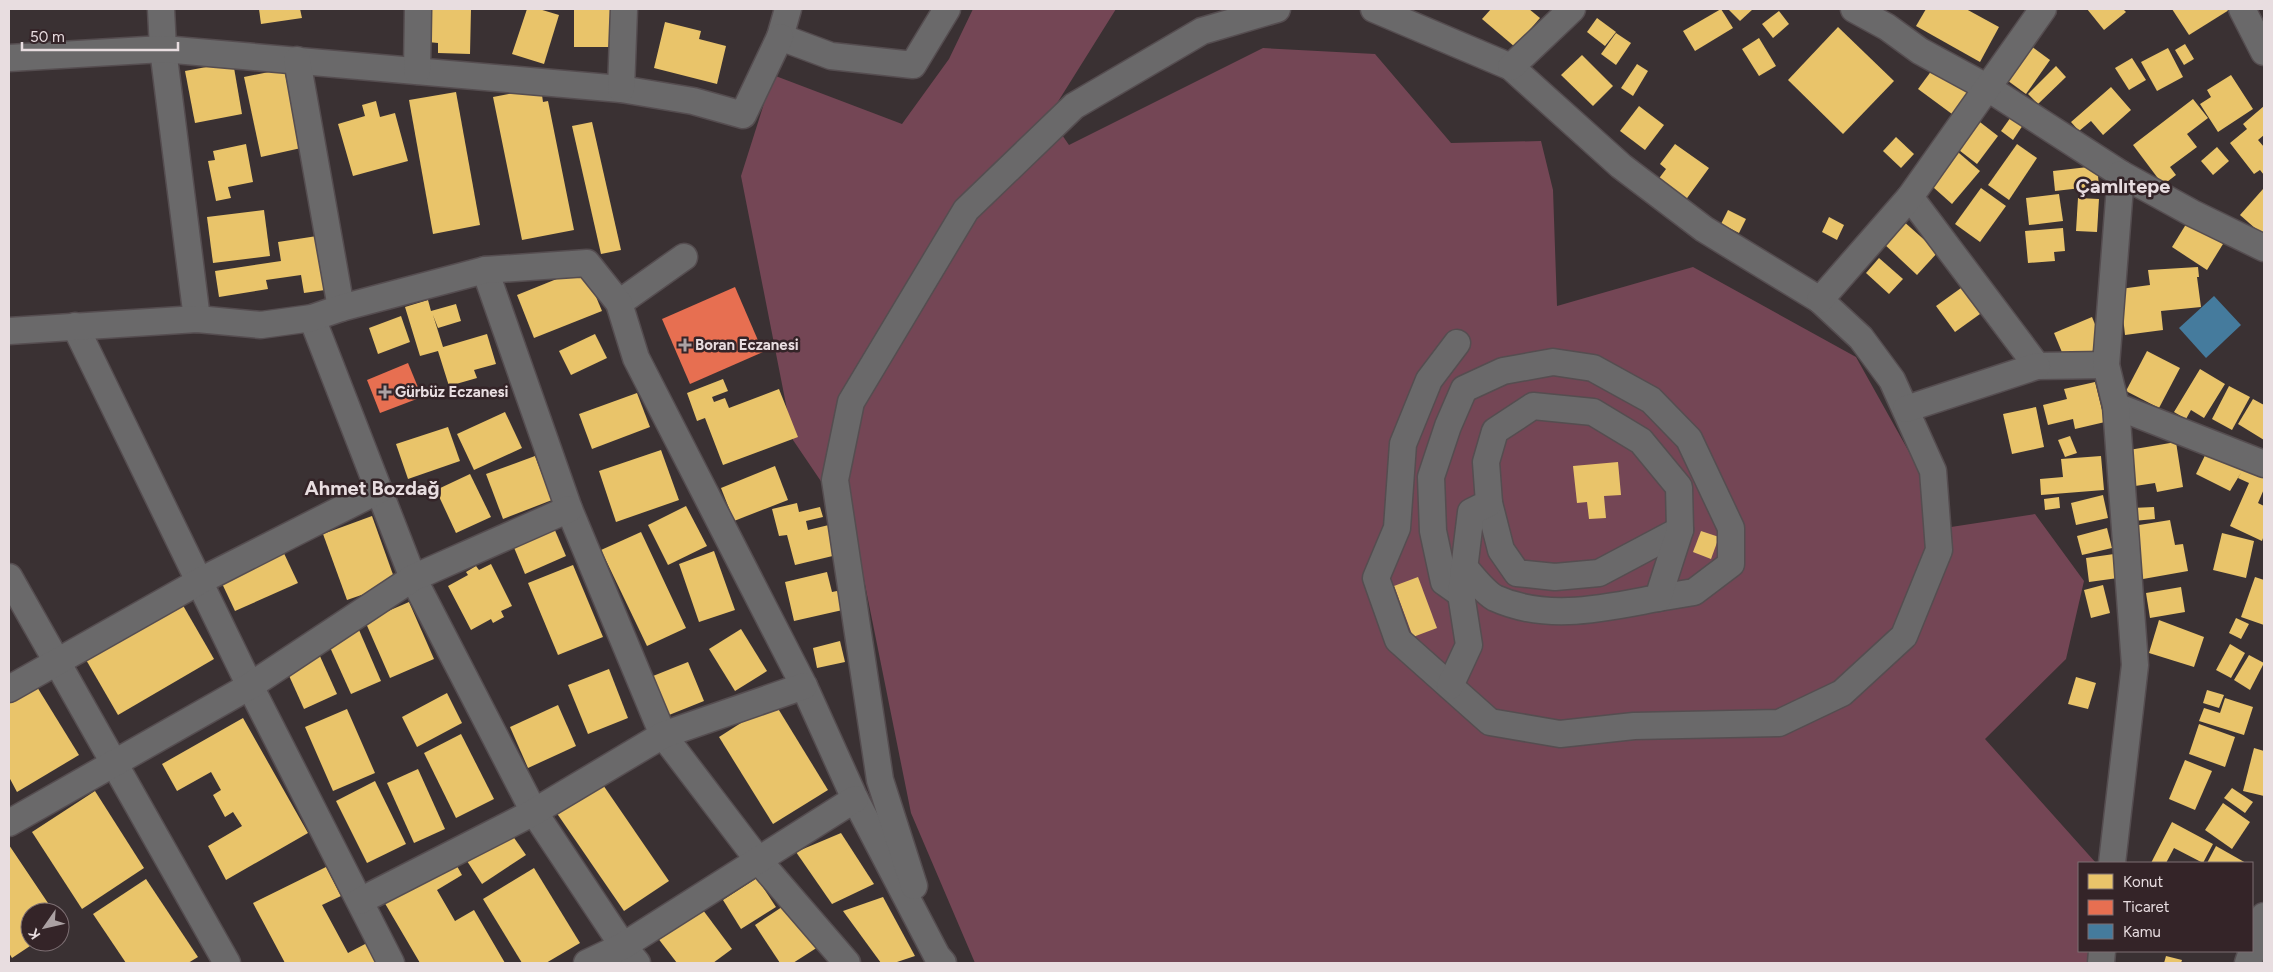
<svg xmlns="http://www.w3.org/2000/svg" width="2273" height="972" font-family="Figtree,sans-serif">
	<rect width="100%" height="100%" fill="#3a3133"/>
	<!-- forest -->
	<polygon fill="#744655" points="973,9 1116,9 1049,116 1069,145 1263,48 1375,54 1451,143 1541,141 1553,190 1557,306 1693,267 1856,357 1951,527 2035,514 2084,581 2066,659 1985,739 2096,863 2079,863 2079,951 2091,951 2091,963 975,963 911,813 854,530 793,440 741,176 773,75 902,124 949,59"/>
	<!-- homes -->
	<g fill="#e9c46a">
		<polygon points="259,9 300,9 302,18 261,24"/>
		<polygon points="429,9 471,9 470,54 438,53 438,43 428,42"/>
		<polygon points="527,9 539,9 559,15 544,64 512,54"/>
		<rect x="574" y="9" width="37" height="38"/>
		<polygon points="1491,9 1529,9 1540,18 1515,47 1482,19"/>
		<polygon points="1721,9 1733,28 1695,51 1683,31"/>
		<polygon points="1728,9 1753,9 1740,21"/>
		<polygon points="1926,9 1966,9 1999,27 1980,62 1916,26"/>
		<polygon points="2087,9 2123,9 2126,12 2104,30"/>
		<polygon points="2172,9 2228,9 2229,10 2189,35"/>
		<polygon points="1779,11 1789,24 1773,38 1762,24"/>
		<polygon points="1597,18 1616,32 1605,46 1587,32"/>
		<polygon points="665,22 701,31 699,39 726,46 717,84 654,68"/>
		<polygon points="1838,27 1894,81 1843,134 1788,80"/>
		<polygon points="1616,33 1631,43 1616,65 1601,54"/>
		<polygon points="1759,38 1776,66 1759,76 1742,49"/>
		<polygon points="2024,41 2050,60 2026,94 2000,75"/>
		<polygon points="2185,44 2194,59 2184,65 2175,50"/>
		<polygon points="2168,48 2183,77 2157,91 2141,62"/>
		<polygon points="1582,55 1613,86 1593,106 1561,75"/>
		<polygon points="2132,58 2146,80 2129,90 2115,68"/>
		<polygon points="233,62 242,114 195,123 185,71"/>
		<polygon points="1637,64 1648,71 1633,96 1621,88"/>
		<polygon points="1935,66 1969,91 1952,114 1918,89"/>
		<polygon points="2056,66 2066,77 2038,104 2028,94"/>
		<polygon points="284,69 301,148 261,157 244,77"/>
		<polygon points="2231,75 2253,109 2218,132 2200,104 2211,97 2207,90"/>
		<polygon points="2111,87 2131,110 2103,135 2091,121 2079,131 2071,122"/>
		<polygon points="541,88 543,102 548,101 574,230 522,240 493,97"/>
		<polygon points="456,92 480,225 433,234 409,100"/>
		<polygon points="2193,99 2208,118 2187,134 2197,147 2170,167 2176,175 2163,185 2133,145"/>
		<polygon points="376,101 380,117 395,113 408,161 353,176 338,124 365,116 362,105"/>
		<polygon points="1639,106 1664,125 1645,150 1620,131"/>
		<polygon points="2264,106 2264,135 2258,140 2264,147 2264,175 2260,170 2254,174 2230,143 2247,129 2243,124"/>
		<polygon points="2013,114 2025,122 2013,140 2001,131"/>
		<polygon points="1976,119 1998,136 1977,164 1955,147"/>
		<polygon points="592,122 621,250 601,254 572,126"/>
		<polygon points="1896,137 1914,154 1901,168 1883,151"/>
		<polygon points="246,144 253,182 228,187 231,198 216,201 208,161 215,160 213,151"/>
		<polygon points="1675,144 1709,168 1682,205 1654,185 1666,169 1660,164"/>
		<polygon points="2017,144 2037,158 2009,200 1988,185"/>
		<polygon points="1952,147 1980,171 1952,204 1924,179"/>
		<polygon points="2217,147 2229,161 2213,175 2201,161"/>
		<polygon points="2097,166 2099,186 2055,191 2053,171"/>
		<polygon points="1981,188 2006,206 1980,242 1955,224"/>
		<polygon points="2263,189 2264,190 2264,236 2240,215"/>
		<polygon points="2059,194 2063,221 2029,225 2026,198"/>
		<polygon points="2078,198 2099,199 2097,232 2076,231"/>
		<polygon points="264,210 270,256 213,263 207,217"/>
		<polygon points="1728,210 1746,219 1739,233 1721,224"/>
		<polygon points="1829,217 1844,225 1837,240 1822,232"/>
		<polygon points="1902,220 1938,252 1917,275 1882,242"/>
		<polygon points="2188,221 2223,244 2207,270 2172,247"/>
		<polygon points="2063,228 2065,251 2054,252 2055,261 2028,263 2025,231"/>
		<polygon points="317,236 325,290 304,293 301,275 266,280 268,289 219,297 215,271 281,261 278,242"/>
		<polygon points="1879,258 1903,279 1889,294 1866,273"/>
		<polygon points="2198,267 2199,277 2197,277 2201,307 2161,311 2163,330 2125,335 2120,289 2150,285 2148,270"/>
		<polygon points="584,268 602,311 534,338 517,295"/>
		<polygon points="1968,283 1987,309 1955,332 1936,306"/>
		<polygon points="428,300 431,311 456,304 461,321 438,328 433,315 443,347 487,334 496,364 474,370 477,378 449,386 438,351 420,356 405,307"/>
		<polygon points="401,316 410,342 378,354 369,328"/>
		<polygon points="2092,317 2104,346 2066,362 2054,333"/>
		<polygon points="595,334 607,358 571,375 559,351"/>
		<polygon points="2147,351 2180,368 2159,408 2126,391"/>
		<polygon points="2200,369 2225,384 2204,418 2191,410 2186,419 2174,412"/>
		<polygon points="723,379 728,391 712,397 714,402 725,398 729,408 779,389 798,437 723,465 705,418 697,421 687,393"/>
		<polygon points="2095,382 2105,422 2075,429 2073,419 2048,425 2043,405 2067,399 2064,389"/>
		<polygon points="2229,386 2250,397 2232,430 2212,419"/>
		<polygon points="637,393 650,427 592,449 579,414"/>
		<polygon points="2253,399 2264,405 2264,440 2238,424"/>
		<polygon points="2036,407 2044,447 2012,454 2003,414"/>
		<polygon points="505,412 522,448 474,470 457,434"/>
		<polygon points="448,427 460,461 408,479 396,444"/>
		<polygon points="2070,436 2077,453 2065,457 2058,440"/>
		<polygon points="2176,442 2183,487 2157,492 2155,483 2135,486 2129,450"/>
		<polygon points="2209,447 2264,471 2264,489 2258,503 2264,506 2264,535 2262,541 2230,526 2249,483 2238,478 2242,471 2230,491 2196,474"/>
		<polygon points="661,450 679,500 616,522 599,471"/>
		<polygon points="535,456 552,500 503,519 486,474"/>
		<polygon points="2101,456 2104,490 2041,495 2040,479 2063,477 2061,459"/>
		<polygon points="1618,462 1621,495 1604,496 1606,518 1589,519 1587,502 1577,503 1573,466"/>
		<polygon points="775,466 788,500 734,521 721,488"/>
		<polygon points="470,474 491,517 456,533 436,490"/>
		<polygon points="2103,495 2108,518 2076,525 2071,503"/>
		<polygon points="2059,497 2060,508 2045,510 2044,499"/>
		<polygon points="797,503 799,512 820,507 823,517 806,521 808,530 833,524 841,554 795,565 787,535 779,536 772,509"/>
		<polygon points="686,506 707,546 668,565 648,525"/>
		<polygon points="2154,507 2155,519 2133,521 2132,508"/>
		<polygon points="372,516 396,583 347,600 323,534"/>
		<polygon points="2170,520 2175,545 2183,544 2188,571 2143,579 2133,526"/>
		<polygon points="551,521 566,556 525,574 510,538"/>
		<polygon points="2107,528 2112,548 2082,555 2077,536"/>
		<polygon points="1701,531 1719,537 1711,559 1693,552"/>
		<polygon points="641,532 686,628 647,646 601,550"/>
		<polygon points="2222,533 2254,541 2246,578 2213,570"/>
		<polygon points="281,547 298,583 235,611 218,575"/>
		<polygon points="714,551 735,610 699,622 679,564"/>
		<polygon points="2114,554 2118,578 2089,582 2086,558"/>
		<polygon points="491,564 512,606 501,611 504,617 493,623 491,619 471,630 448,586 468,575 466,572 476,566 479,570"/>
		<polygon points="573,565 603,637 558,655 528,583"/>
		<polygon points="827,572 832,592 842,590 847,609 794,621 785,582"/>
		<polygon points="1418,577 1437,628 1413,637 1394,586"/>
		<polygon points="2255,577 2264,580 2264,625 2241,617"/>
		<polygon points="2103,585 2110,613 2091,618 2084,590"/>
		<polygon points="2181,587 2185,612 2150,618 2146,593"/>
		<polygon points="181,602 214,659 118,715 85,658"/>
		<polygon points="409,602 434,659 390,678 365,621"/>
		<polygon points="2236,618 2249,624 2241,639 2229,633"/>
		<polygon points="2159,620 2204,637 2194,667 2149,653"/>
		<polygon points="741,629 767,671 735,691 709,649"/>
		<polygon points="359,630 381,681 351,694 328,643"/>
		<polygon points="840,641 845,662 817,668 813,648"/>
		<polygon points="2230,644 2245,653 2231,678 2216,670"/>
		<polygon points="319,654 337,694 304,709 286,669"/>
		<polygon points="2249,655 2264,663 2250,690 2234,680"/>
		<polygon points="688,662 704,701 669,715 653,676"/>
		<polygon points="609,669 628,718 588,734 568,685"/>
		<polygon points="2076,677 2096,683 2088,709 2068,704"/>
		<polygon points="34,682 79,755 17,792 9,777 9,697"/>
		<polygon points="2207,690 2224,695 2219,708 2203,703"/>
		<polygon points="447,693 462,723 417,747 402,717"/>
		<polygon points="2225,698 2253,707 2244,735 2199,721 2204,708 2220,713"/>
		<polygon points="774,702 828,790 773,824 719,737"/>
		<polygon points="558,705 576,746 528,768 510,727"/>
		<polygon points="347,709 375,773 333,791 305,727"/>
		<polygon points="243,718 308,833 226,880 208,846 242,826 233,812 225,817 213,795 221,790 211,772 177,791 162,764"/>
		<polygon points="2199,724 2235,737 2225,767 2189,754"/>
		<polygon points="461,734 494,799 456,818 424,753"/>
		<polygon points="2254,748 2264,751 2264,796 2243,791"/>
		<polygon points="2185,760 2212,771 2195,810 2169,799"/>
		<polygon points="418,769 445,829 414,843 387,783"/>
		<polygon points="375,781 406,844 367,863 336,801"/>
		<polygon points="601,782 669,881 624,911 556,812"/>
		<polygon points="2232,788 2253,802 2245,813 2224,798"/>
		<polygon points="95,791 144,868 82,909 32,832"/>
		<polygon points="2223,803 2250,822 2232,849 2205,830"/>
		<polygon points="2172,822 2213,844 2203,863 2174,848 2166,863 2151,863"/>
		<polygon points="510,832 526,855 482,884 467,861"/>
		<polygon points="841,833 874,884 832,904 796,852"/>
		<polygon points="9,845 54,912 30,912 30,942 36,942 12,958 9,953"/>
		<polygon points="2216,846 2246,863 2207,863"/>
		<polygon points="453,859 462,875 437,890 455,921 474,910 505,963 420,963 383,900"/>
		<polygon points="326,867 341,896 322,905 348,953 367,943 377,963 285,963 253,903"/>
		<polygon points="534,868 580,943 546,963 522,963 483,899"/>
		<polygon points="757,878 776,907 741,929 723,900"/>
		<polygon points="146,879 198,957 188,963 126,963 93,914"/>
		<polygon points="883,897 915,956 894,963 881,963 843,911"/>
		<polygon points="788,903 818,947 793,963 780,963 755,925"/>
		<polygon points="700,906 732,949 713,963 677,963 657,937"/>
		<polygon points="2166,956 2182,960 2181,963 2164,963"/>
	</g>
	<!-- shops -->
	<g fill="#e76f51">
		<polygon points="735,287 763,352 690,384 662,319"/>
		<polygon points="408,363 422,397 380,413 367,380"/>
	</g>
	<!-- public -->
	<polygon fill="#457b9d" points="2214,296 2241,325 2206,358 2179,328"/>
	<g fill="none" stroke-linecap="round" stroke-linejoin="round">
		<defs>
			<g id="minor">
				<polyline points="161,9 163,49 197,319"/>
				<polyline points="788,9 780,37 831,56 913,65 947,9"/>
				<polyline points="1374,9 1511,67 1621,166 1704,229 1820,300 1861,338 1892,380 1933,471 1939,550 1904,636 1842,693 1779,723 1634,726 1560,734 1490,722 1398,640 1376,578 1397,528 1403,444 1429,380 1457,343"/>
				<polyline points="1854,9 1887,27 1920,51 1988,88 2121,174 2192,213 2264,248"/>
				<polyline points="2242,9 2264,52"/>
				<polyline points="9,58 163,49 621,89 693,101 743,115 780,37"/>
				<polyline points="297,60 341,308"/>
				<polyline points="1511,67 1572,9"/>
				<polyline points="417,71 418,9"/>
				<polyline points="621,89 624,9"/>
				<polyline points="1910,197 2037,366 2106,365"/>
				<polyline points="485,270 569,509 663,735 759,861 847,963"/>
				<polyline points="1820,300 1910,197 2043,9"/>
				<polyline points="619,303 684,257"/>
				<polyline points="312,318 413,578 534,812 623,946 637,963"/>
				<polyline points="75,326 250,686 391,963"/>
				<polyline points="9,331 197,319 261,325 312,318 341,308 485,270 587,263 619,303 636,358 804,686 855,799 937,956 943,963"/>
				<polyline points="2116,406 2264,464"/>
				<polyline points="1906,409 2037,366"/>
				<polyline points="1489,503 1501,550 1517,573 1555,577 1599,573 1680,530"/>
				<polyline points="9,577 227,963"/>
				<polyline points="1461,594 1444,582 1433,531 1431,477 1448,426 1464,389 1503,371 1553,362 1593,368 1651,400 1689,439 1731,528 1731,564 1694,592 1658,598"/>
				<path d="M1450,686L1469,645L1461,594L1471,512L1489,503L1486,462L1495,431L1533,406L1593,412L1641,441L1679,487L1680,530L1658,598C1604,608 1548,622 1495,598C1484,592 1473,577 1465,568"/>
				<polyline points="9,689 200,581 379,490"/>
				<polyline points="9,823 250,686 413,578 569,509"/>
				<polyline points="2112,863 2135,665 2116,406 2106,365 2121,174"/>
				<polyline points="914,886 880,780 835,480 851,402 966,210 1074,106 1202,31 1277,9"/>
				<polyline points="360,901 534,812 663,735 804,686"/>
				<polyline points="587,963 623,946 855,799"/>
				<polyline points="2101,963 2102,951"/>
				<polyline points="2248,963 2264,916"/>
			</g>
		</defs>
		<!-- minor casing -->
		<use href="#minor" stroke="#554d50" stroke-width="29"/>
		<!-- minor -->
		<use href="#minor" stroke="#6a696a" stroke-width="26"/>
	</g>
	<!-- markers -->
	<g fill="#aba1a3" stroke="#342428" stroke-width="2">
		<path d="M682.5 337.5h5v5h5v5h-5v5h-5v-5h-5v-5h5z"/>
		<path d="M382.5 384.5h5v5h5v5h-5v5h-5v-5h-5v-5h5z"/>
	</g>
	<g text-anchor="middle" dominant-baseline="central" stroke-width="5" stroke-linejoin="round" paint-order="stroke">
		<!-- poi labels -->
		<g font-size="15" font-weight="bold" fill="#e8dde0" stroke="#342428" text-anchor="start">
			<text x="695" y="345">Boran Eczanesi</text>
			<text x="395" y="392">Gürbüz Eczanesi</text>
		</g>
		<!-- district labels -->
		<g font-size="20" font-weight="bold" fill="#e8dde0" stroke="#342428">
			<text x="2123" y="186">Çamlıtepe</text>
			<text x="372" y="488">Ahmet Bozdağ</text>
		</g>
	</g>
	<!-- border -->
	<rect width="2273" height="972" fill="none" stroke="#e8dde0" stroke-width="20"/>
	<!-- legend -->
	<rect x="2078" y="862" width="175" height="90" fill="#342428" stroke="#7c6e72"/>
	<rect x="2088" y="874" width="25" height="15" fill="#e9c46a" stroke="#7c6e72"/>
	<text x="2123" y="887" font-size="15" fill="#e8dde0">Konut</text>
	<rect x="2088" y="900" width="25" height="15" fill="#e76f51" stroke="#7c6e72"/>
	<text x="2123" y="912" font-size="15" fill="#e8dde0">Ticaret</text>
	<rect x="2088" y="924" width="25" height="15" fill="#457b9d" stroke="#7c6e72"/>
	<text x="2123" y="937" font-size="15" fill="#e8dde0">Kamu</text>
	<!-- north arrow -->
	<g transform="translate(45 927) rotate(236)"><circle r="24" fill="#342428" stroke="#7c6e72"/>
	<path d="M0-4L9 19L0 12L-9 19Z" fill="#aba1a3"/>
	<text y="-8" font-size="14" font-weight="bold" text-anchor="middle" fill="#e8dde0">K</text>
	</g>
	<!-- scale -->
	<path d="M22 42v8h156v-8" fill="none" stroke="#e8dde0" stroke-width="2.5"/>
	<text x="30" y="42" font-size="15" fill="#e8dde0" stroke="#342428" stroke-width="4" paint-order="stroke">50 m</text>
</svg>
